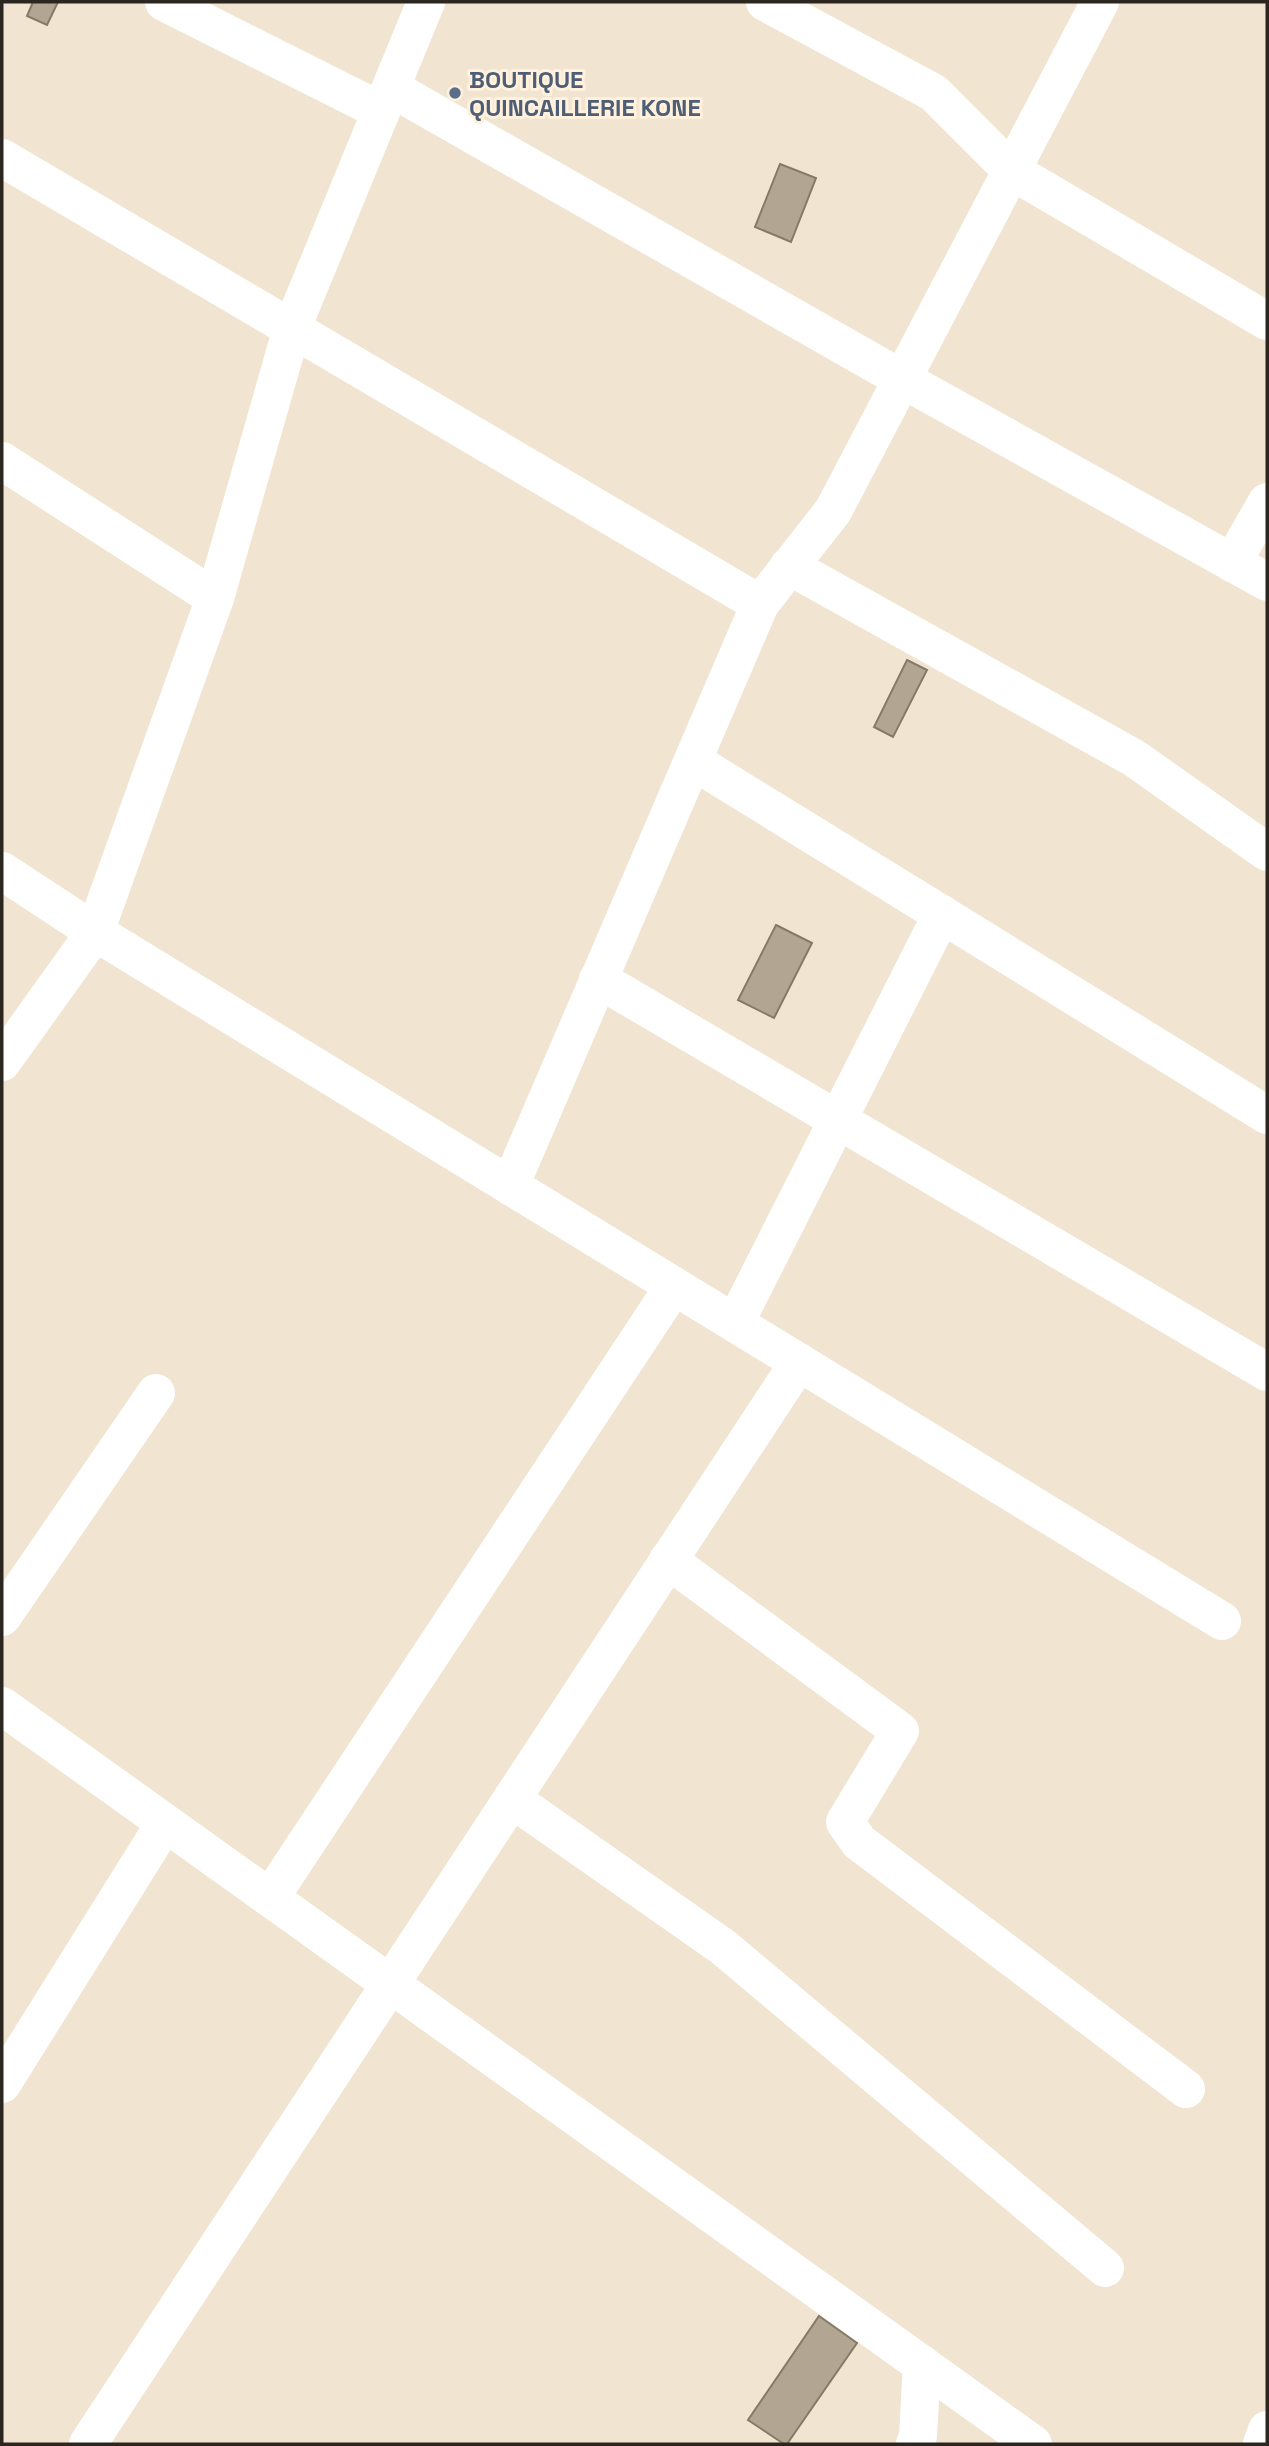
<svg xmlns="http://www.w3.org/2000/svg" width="1269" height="2446" font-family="'Space Grotesk',sans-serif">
	<rect width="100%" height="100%" fill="#f1e4d0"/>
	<!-- building -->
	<g fill="#b2a693" stroke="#857a68" stroke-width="2">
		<polygon points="33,2 58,2 47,25 27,16"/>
		<polygon points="780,164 816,178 791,242 755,227"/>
		<polygon points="907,660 927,670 893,737 874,727"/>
		<polygon points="776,925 812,943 774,1018 738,1000"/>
		<polygon points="819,2316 857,2343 787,2444 784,2444 748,2420"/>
	</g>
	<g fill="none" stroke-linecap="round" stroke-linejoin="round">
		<!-- minor -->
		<g stroke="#fff" stroke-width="38">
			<polyline points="164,2 381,111"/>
			<polyline points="765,2 934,93 1012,171 1267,321"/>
			<polyline points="391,88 902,379 1267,582"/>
			<polyline points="2,158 760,604"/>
			<polyline points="2,461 215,598"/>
			<polyline points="1232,563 1267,502"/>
			<polyline points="789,566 1134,758 1267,852"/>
			<polyline points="693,761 1267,1115"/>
			<polyline points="2,871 95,932 1222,1621"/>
			<polyline points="598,979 1267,1372"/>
			<polyline points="2,1062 95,932 215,598 292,328 426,2"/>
			<polyline points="510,1186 760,604 833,511 1100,2"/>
			<polyline points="735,1323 942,914"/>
			<polyline points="668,1560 900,1731 845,1822 859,1842 1186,2089"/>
			<polyline points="2,1617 156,1393"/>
			<polyline points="2,1706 1033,2444"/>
			<polyline points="512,1799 723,1947 1105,2268"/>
			<polyline points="270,1898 674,1286"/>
			<polyline points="2,2084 165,1823"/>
			<polyline points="88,2444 799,1362"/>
			<polyline points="915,2444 918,2436 922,2364"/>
			<polyline points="1262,2444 1267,2430"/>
		</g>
	</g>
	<!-- markers -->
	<circle fill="#5c6f8a" stroke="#fff1dd" stroke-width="2.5" cx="455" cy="93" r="7"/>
	<g text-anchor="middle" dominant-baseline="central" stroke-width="6" stroke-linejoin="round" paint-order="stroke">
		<!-- service labels -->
		<g font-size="24" font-weight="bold" fill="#4e5e75" stroke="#fff1dd" text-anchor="start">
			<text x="469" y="79">BOUTIQUE<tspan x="469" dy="28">QUINCAILLERIE KONE</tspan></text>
		</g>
	</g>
	<!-- border -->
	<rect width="1269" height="2446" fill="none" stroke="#2b261f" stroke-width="7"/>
</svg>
